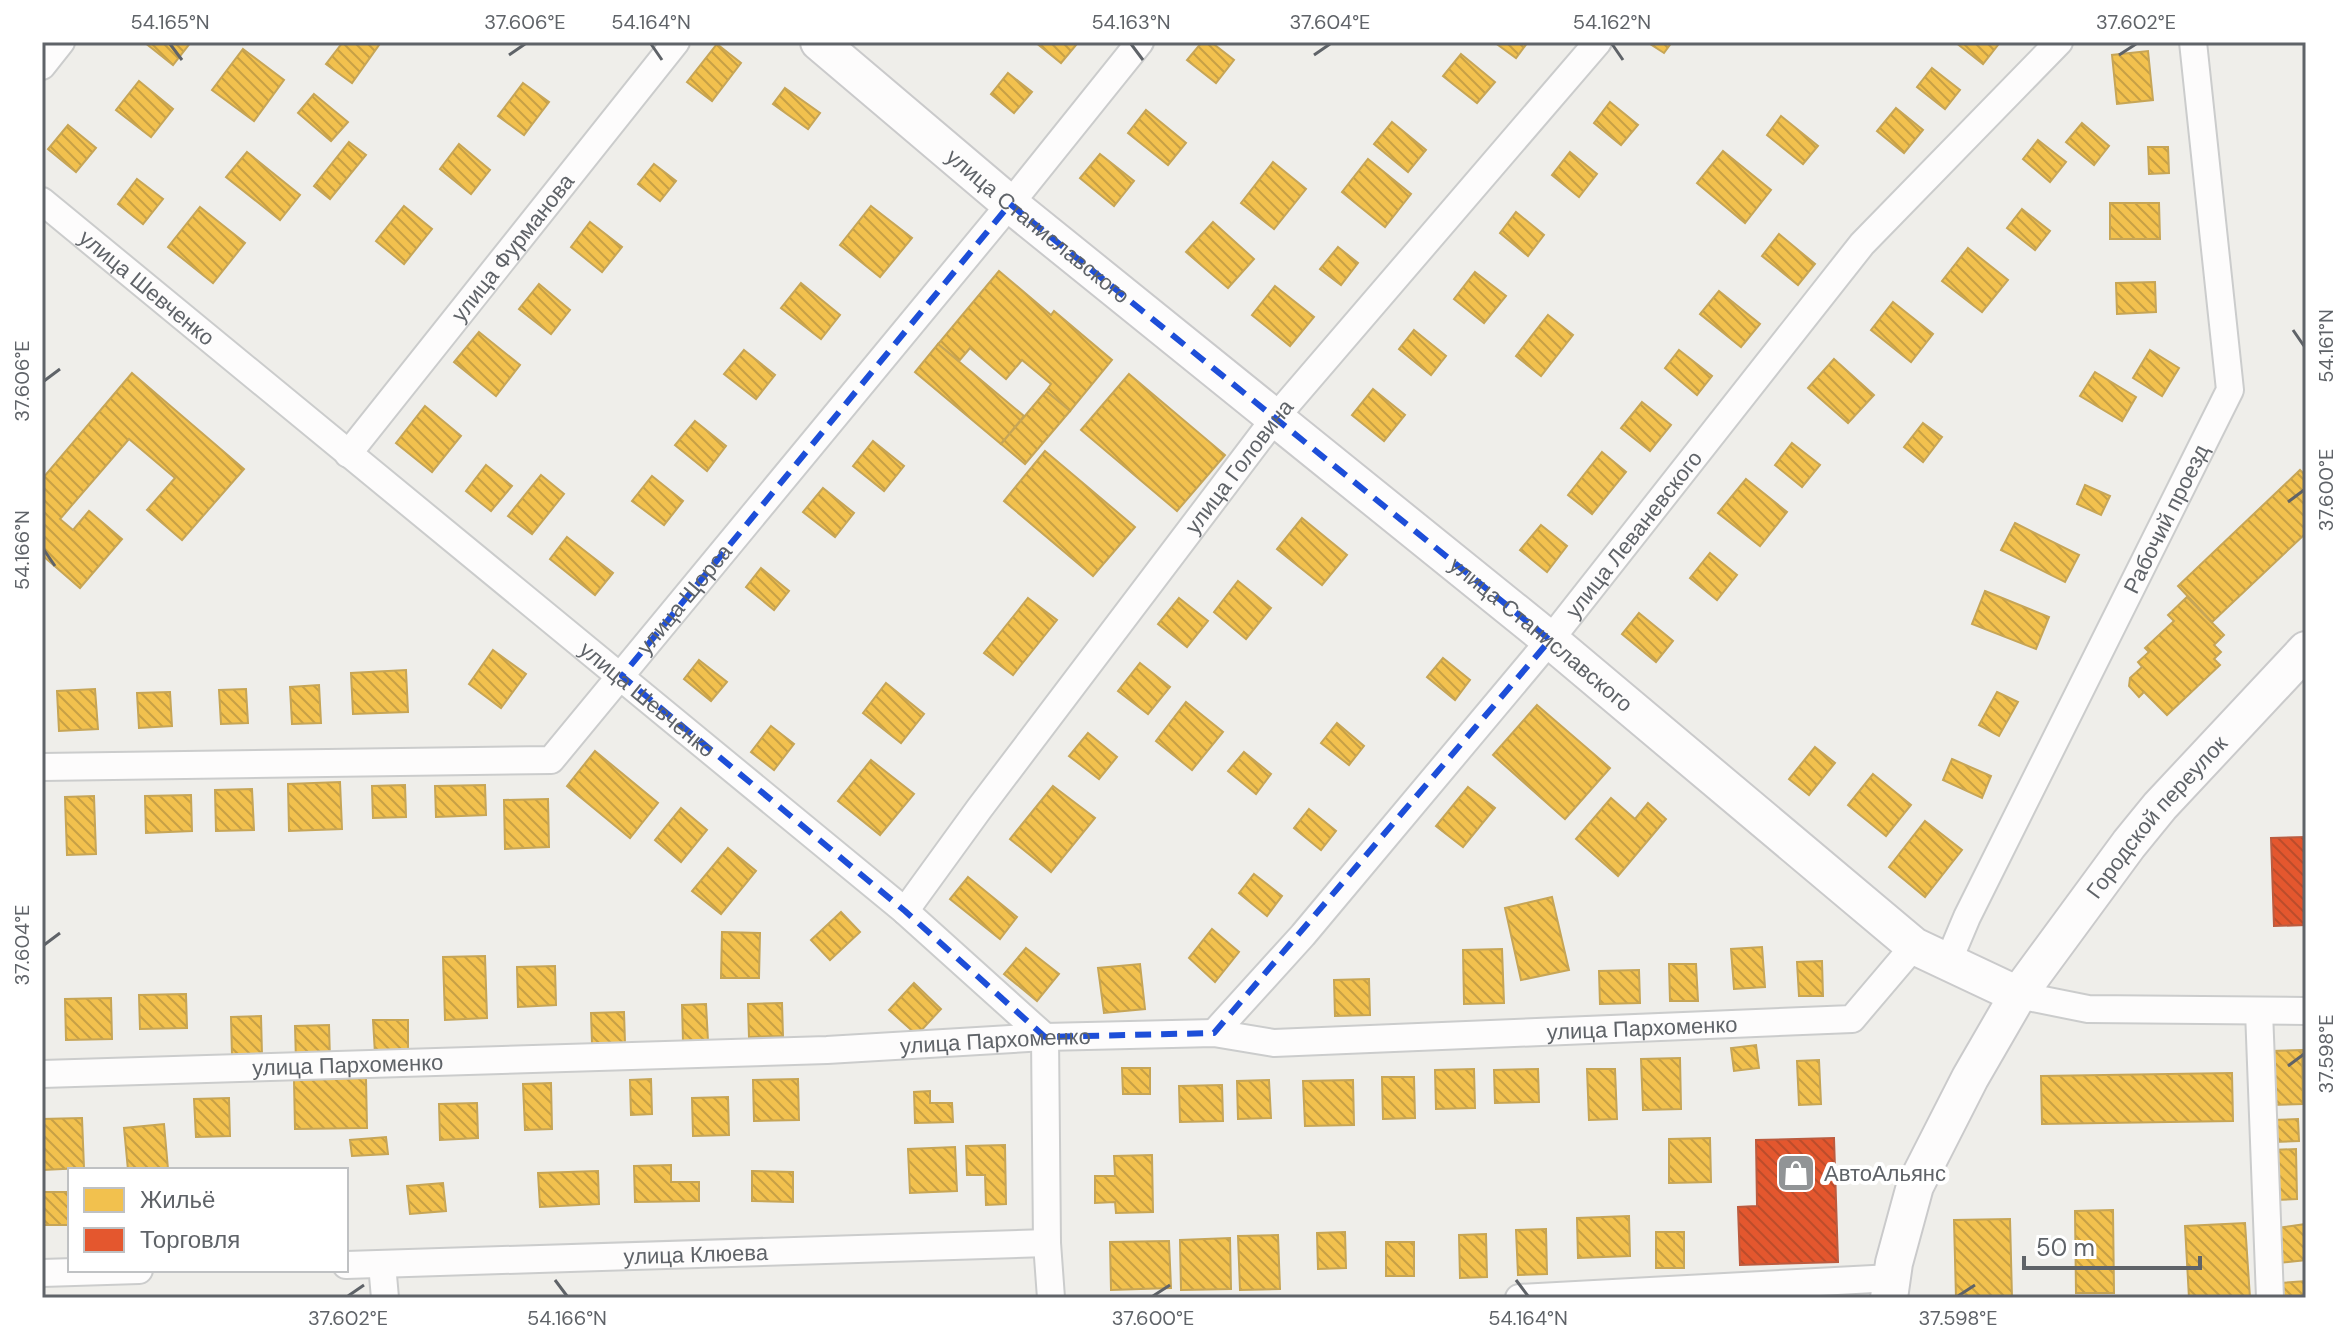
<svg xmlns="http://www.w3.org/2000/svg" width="2348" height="1340" font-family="'DM Sans',sans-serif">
	<defs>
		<pattern id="homes-back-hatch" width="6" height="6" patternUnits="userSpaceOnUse" patternTransform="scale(2)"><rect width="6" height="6" fill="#f2c14e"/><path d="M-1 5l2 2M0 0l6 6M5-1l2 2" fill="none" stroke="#c7a045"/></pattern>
		<pattern id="shops-back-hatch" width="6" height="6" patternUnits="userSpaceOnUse" patternTransform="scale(2)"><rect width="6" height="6" fill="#e4572e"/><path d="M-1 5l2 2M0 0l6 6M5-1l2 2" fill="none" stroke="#bc4c2b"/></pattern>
	</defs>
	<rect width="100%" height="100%" fill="#efeeea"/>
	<!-- homes -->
	<g fill="url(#homes-back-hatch)" stroke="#c6a556" stroke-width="2">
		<polygon points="144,42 191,42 173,65"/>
		<polygon points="343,42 374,42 379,45 352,83 326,64"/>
		<polygon points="1035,42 1073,42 1076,45 1061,63"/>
		<polygon points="1202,42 1211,42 1234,60 1216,83 1187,60"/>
		<polygon points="1494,42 1528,42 1516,58"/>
		<polygon points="1647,42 1672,42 1664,53"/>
		<polygon points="1955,42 1994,42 1998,45 1983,64"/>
		<polygon points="717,44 741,63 712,101 687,82"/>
		<polygon points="243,49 284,80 254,121 212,90"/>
		<polygon points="2148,51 2153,100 2117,104 2112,55"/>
		<polygon points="1461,54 1495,82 1477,103 1443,76"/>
		<polygon points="1932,68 1960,90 1945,109 1917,87"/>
		<polygon points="1008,73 1032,92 1014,113 991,94"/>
		<polygon points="139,81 173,109 151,137 116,110"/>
		<polygon points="523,83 549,102 524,135 498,116"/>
		<polygon points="785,88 820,113 808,129 773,104"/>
		<polygon points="314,94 348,122 331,141 298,113"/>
		<polygon points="1610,102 1638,125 1621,145 1594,123"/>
		<polygon points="1896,108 1923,130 1904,153 1877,131"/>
		<polygon points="1146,110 1186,143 1168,165 1128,133"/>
		<polygon points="1781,116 1818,146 1803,164 1767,135"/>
		<polygon points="1392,122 1426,150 1408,172 1374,144"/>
		<polygon points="2082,123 2109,146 2094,165 2066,142"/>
		<polygon points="68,125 96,148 76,172 48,149"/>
		<polygon points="2038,140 2066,162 2050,182 2023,159"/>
		<polygon points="349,142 366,155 330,199 314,186"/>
		<polygon points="459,144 490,170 471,194 440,169"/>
		<polygon points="2148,147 2168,147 2169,173 2149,174"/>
		<polygon points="1723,151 1771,190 1745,223 1697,183"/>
		<polygon points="247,152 300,195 280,220 226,177"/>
		<polygon points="1570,152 1597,174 1579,197 1552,175"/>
		<polygon points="1100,154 1134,181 1114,206 1080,178"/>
		<polygon points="1368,159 1411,194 1385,227 1342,192"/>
		<polygon points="1273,162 1306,189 1274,229 1241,203"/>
		<polygon points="654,164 676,181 660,201 638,184"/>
		<polygon points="137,179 163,199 143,224 118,204"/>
		<polygon points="2110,203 2159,203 2160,239 2110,239"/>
		<polygon points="404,206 432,229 404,264 376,241"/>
		<polygon points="871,206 912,238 880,277 840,245"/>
		<polygon points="200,207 245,243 213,283 168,247"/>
		<polygon points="2022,209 2050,231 2035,250 2007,228"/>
		<polygon points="1516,212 1544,235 1528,256 1500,233"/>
		<polygon points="590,222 622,247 602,272 571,247"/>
		<polygon points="1213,222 1254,259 1228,288 1186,252"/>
		<polygon points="1779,234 1815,264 1798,285 1762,256"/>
		<polygon points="1338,247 1358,263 1341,285 1320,269"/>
		<polygon points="1968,248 2008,280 1982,312 1942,281"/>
		<polygon points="999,271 1051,315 1054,311 1112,360 1070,411 1046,391 1051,384 1022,360 1006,379 970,348 959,361 938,344"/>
		<polygon points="1475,272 1506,296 1484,323 1454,299"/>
		<polygon points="2155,282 2156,312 2117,314 2116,283"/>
		<polygon points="801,283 840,315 821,339 781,308"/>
		<polygon points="539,284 570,310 551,334 519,309"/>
		<polygon points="1275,286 1314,317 1290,346 1252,315"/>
		<polygon points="1719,291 1760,324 1741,347 1700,314"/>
		<polygon points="1893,302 1933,334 1911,362 1871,330"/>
		<polygon points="1548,315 1573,335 1541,376 1516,356"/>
		<polygon points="1414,330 1446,356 1431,375 1399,349"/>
		<polygon points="479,332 520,365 496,396 454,362"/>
		<polygon points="938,344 1024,416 1001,444 915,372"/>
		<polygon points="744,350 775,375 756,399 724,374"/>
		<polygon points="1679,350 1712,376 1697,395 1665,368"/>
		<polygon points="2150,350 2179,368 2162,396 2133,378"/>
		<polygon points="1834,359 1874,395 1848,423 1808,388"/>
		<polygon points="2095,372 2136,397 2122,421 2080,396"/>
		<polygon points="132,373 244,469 182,540 147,510 175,478 129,439 60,519 73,530 89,511 122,539 80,588 42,555 42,479"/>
		<polygon points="1129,374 1225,455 1177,511 1081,430"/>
		<polygon points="1373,389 1405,415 1384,441 1352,415"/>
		<polygon points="1046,391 1070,411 1025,464 1001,444"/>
		<polygon points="1642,402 1671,425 1650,451 1621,428"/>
		<polygon points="425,406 461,436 432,472 396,443"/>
		<polygon points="695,421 726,446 707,471 675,445"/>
		<polygon points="1923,423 1942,437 1923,462 1904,447"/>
		<polygon points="873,441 904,466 884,491 853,466"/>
		<polygon points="1792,443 1820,465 1802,487 1775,465"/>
		<polygon points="1045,451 1135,527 1093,576 1004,501"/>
		<polygon points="1602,452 1626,472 1592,514 1568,495"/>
		<polygon points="486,465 512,486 491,511 466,491"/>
		<polygon points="2300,470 2306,476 2306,533 2212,622 2178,586"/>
		<polygon points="541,475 564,494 532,534 508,516"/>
		<polygon points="652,476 683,501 664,525 632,501"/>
		<polygon points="1746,479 1787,512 1760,546 1718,513"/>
		<polygon points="2085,485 2110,496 2101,515 2077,504"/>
		<polygon points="823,488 854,513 835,537 803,512"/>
		<polygon points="1302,518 1347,555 1322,585 1277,549"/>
		<polygon points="2015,523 2079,555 2065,582 2001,550"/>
		<polygon points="1541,525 1567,546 1547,572 1520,550"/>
		<polygon points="567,537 613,573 595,595 550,559"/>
		<polygon points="1710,553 1737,575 1717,600 1690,578"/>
		<polygon points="761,568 789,591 774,610 746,587"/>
		<polygon points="1238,581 1271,608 1246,639 1214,612"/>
		<polygon points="1985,591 2049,617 2036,649 1972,624"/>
		<polygon points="2187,597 2224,635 2214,645 2221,652 2214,659 2220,665 2167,715 2144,692 2139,697 2129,686 2130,678 2142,667 2138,662 2149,652 2145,648 2174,621 2168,615"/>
		<polygon points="1028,598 1057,620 1013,675 984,653"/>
		<polygon points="1179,598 1208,621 1187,647 1158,624"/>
		<polygon points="1639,613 1673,641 1656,662 1622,634"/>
		<polygon points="493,650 526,674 501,708 469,684"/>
		<polygon points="1443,658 1470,680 1455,700 1427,677"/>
		<polygon points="699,660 727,682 711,701 684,679"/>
		<polygon points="1140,663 1170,687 1148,714 1118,691"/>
		<polygon points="406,670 408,712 353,714 351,673"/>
		<polygon points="886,683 924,714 901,743 863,713"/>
		<polygon points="319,685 321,723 292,724 290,687"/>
		<polygon points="95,689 98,729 59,731 57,691"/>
		<polygon points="246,689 248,723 221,724 219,690"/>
		<polygon points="170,692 172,726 139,728 137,693"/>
		<polygon points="1997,692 2018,702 1999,736 1979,725"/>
		<polygon points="1186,702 1223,732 1192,770 1156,741"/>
		<polygon points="1537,705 1610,768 1565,819 1493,755"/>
		<polygon points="1337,723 1364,746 1349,765 1321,743"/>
		<polygon points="771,726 794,744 774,770 751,752"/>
		<polygon points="1088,733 1117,757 1099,779 1069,756"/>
		<polygon points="1815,747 1835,763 1809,795 1789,779"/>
		<polygon points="595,751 658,803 630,838 567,786"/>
		<polygon points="1244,752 1271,774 1256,794 1228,771"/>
		<polygon points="1952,759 1991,776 1982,798 1943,780"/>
		<polygon points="871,760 914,794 880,835 838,801"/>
		<polygon points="1873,774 1911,805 1886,836 1848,805"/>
		<polygon points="340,782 342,829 289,831 288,784"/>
		<polygon points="405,785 406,817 373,818 372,786"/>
		<polygon points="485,785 486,815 436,817 435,786"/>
		<polygon points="1053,786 1095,818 1051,872 1010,839"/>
		<polygon points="1468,787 1495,808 1463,847 1436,826"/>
		<polygon points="252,789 254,830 216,831 215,790"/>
		<polygon points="191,795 192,831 146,833 145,796"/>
		<polygon points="94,796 96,854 67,855 65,797"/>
		<polygon points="1611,798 1635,819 1648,803 1666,819 1618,876 1576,839"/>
		<polygon points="548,799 549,847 505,849 504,800"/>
		<polygon points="681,808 707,830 681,862 655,840"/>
		<polygon points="1309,809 1336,831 1321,850 1294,828"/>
		<polygon points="1925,821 1962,850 1925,897 1889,867"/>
		<polygon points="728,848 756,871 721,914 692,891"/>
		<polygon points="1254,874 1282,896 1267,916 1239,893"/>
		<polygon points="968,877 1017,917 1000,939 950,899"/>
		<polygon points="1552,897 1569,970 1521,980 1505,908"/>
		<polygon points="841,912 860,932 830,960 811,940"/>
		<polygon points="1212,929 1239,952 1215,982 1189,958"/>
		<polygon points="722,932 760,933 759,978 721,978"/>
		<polygon points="1762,947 1765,987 1734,989 1731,949"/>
		<polygon points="1026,948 1059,974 1037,1001 1004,974"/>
		<polygon points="1502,949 1504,1003 1464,1004 1463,950"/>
		<polygon points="485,956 487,1018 445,1020 443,957"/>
		<polygon points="1822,961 1823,996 1799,996 1797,962"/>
		<polygon points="1140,964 1145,1009 1104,1013 1098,968"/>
		<polygon points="1669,964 1696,964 1698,1001 1670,1001"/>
		<polygon points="555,966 556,1005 518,1007 517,967"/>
		<polygon points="1639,970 1640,1003 1600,1004 1599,971"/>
		<polygon points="1369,979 1370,1015 1335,1016 1334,980"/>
		<polygon points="914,983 941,1009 917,1035 889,1010"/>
		<polygon points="186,994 187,1028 140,1029 139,995"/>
		<polygon points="111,998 112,1039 66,1040 65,999"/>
		<polygon points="782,1003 783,1036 749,1037 748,1004"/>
		<polygon points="706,1004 708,1041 683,1042 682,1005"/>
		<polygon points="624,1012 625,1043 592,1044 591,1013"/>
		<polygon points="261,1016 262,1055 232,1056 231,1017"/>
		<polygon points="373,1020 408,1020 408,1053 375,1054"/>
		<polygon points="329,1025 330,1060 296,1061 295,1026"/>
		<polygon points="1756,1045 1759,1068 1734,1071 1731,1048"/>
		<polygon points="2302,1050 2303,1104 2271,1105 2270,1051"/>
		<polygon points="1680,1058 1681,1109 1643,1110 1641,1059"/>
		<polygon points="1819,1060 1821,1104 1799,1105 1797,1061"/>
		<polygon points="1122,1068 1150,1068 1150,1094 1123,1094"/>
		<polygon points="1474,1069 1475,1108 1436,1109 1435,1070"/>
		<polygon points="1538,1069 1539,1102 1495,1103 1494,1070"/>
		<polygon points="1587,1069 1615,1069 1617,1119 1589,1120"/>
		<polygon points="2232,1073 2233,1121 2042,1124 2041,1076"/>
		<polygon points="1382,1077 1414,1077 1415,1118 1383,1119"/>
		<polygon points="366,1078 367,1128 295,1129 294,1080"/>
		<polygon points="651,1079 652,1114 631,1115 630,1080"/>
		<polygon points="798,1079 799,1120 754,1121 753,1080"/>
		<polygon points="1269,1080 1271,1118 1238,1119 1237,1081"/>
		<polygon points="1353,1080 1354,1125 1305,1126 1303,1081"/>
		<polygon points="551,1083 552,1129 525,1130 523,1084"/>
		<polygon points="1222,1085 1223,1121 1180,1122 1179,1086"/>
		<polygon points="930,1091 930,1103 952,1103 953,1122 915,1123 914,1092"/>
		<polygon points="728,1097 729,1135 693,1136 692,1098"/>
		<polygon points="229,1098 230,1136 196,1137 194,1099"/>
		<polygon points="477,1103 478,1138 440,1140 439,1104"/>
		<polygon points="82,1118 84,1168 42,1170 42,1119"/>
		<polygon points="2298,1119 2299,1141 2273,1142 2272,1120"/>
		<polygon points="164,1124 168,1169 128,1170 124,1128"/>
		<polygon points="386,1137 388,1154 352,1156 350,1140"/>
		<polygon points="1710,1138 1711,1182 1669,1183 1669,1139"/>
		<polygon points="1005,1145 1006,1204 986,1205 985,1175 967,1175 966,1146"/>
		<polygon points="955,1147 957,1191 910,1193 908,1149"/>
		<polygon points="2296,1149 2297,1199 2274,1200 2272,1150"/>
		<polygon points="1152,1155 1153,1212 1116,1213 1115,1202 1095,1203 1095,1176 1115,1176 1114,1156"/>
		<polygon points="671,1165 671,1182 699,1182 699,1201 635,1202 634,1166"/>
		<polygon points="598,1171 599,1204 540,1207 538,1173"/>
		<polygon points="752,1171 793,1172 793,1202 752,1201"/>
		<polygon points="443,1183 446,1211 410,1214 407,1186"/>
		<rect x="42" y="1192" width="28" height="33"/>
		<polygon points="2113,1210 2114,1293 2076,1293 2075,1211"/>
		<polygon points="1629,1216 1630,1256 1578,1258 1577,1218"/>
		<polygon points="2010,1219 2012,1298 1956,1298 1954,1220"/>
		<polygon points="2245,1223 2250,1298 2189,1298 2185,1226"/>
		<polygon points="2306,1224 2306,1260 2279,1263 2276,1228"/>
		<polygon points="1546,1229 1547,1274 1518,1275 1516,1230"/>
		<polygon points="1345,1232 1346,1268 1318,1269 1317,1233"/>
		<rect x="1656" y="1232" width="28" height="36"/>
		<polygon points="1486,1234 1487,1277 1460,1278 1459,1235"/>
		<polygon points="1278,1235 1280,1289 1240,1290 1238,1236"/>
		<polygon points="1230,1238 1231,1289 1181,1290 1180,1240"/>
		<polygon points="1169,1241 1171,1288 1111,1290 1110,1242"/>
		<rect x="1386" y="1242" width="28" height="34"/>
		<polygon points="2306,1281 2306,1298 2281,1298 2280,1283"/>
	</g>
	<!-- shops -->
	<g fill="url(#shops-back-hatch)" stroke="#bc5b3f" stroke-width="2">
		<polygon points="2306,837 2306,925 2274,926 2271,838"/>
		<polygon points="1834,1138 1838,1262 1740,1265 1738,1207 1757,1206 1756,1140"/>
	</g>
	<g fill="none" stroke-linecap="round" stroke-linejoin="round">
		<defs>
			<g id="street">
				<polyline points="42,66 61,42"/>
				<path id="s1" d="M42,201L905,911L1045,1037L1047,1243L1051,1298"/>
				<path id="s2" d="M348,454L676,42"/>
				<path id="s3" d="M42,767L551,760L1010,204L1140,42"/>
				<path id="s4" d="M905,911L979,809L1275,418L1598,42"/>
				<path id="s5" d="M1948,962L1967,917L2230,390L2193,42"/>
				<polyline points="2018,995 2088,1009 2306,1011"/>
				<polyline points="2259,1011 2270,1298"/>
				<path id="s6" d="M1214,1033L1303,935L1550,640L1862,244L2059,42"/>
				<path id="s7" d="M42,1074L827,1050L1045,1037L1214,1033L1274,1043L1852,1019L1914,946"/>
				<polyline points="382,1264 385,1298"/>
				<path id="s8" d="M346,1265L1047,1243"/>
				<polyline points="42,1273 139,1270"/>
				<polyline points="1519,1298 1892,1278"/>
			</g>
			<g id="secondary">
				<path id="s9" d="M819,42L1010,204L1550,640L1914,946L2018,995"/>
				<path id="s10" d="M1889,1298L1894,1263L1915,1186L1970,1078L2018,995L2129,844L2160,806L2306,650"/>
			</g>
		</defs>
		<!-- street casing -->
		<use href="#street" stroke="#cbcccc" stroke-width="30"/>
		<!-- secondary casing -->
		<use href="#secondary" stroke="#cacacb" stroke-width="40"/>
		<!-- street -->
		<use href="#street" stroke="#fdfcfc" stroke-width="26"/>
		<!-- secondary -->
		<use href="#secondary" stroke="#fdfcfc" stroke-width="36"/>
	</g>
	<!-- marked area -->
	<path fill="none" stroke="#1d4ed8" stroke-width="6" stroke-dasharray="16 10" stroke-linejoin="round" d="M1010,204L1550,640L1214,1033L1045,1037L905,911L622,676Z"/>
	<!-- ticks -->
	<path fill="none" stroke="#5f6368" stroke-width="3" d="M170,44L182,60M651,44L662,60M1131,44L1143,60M1612,44L1623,60M509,55L525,44M1314,55L1330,44M2119,55L2136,44M2293,330L2304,346M44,381L60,369M2288,502L2304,490M44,550L55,566M44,945L60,933M2288,1066L2304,1054M555,1280L567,1296M1516,1280L1528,1296M348,1296L364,1285M1153,1296L1170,1285M1958,1296L1975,1285"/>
	<!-- icons -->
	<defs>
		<symbol id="shop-square" viewBox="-11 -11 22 22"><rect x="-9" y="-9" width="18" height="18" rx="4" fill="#919496" stroke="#fff"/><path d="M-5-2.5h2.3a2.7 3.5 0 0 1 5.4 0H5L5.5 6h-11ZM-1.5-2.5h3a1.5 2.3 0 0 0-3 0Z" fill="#fff"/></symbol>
	</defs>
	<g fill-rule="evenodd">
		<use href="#shop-square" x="1774" y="1151" width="44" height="44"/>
	</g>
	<g text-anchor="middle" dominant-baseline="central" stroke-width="8" stroke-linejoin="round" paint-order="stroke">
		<!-- street labels -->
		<g font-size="22" fill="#5f6368" stroke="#fff">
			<text stroke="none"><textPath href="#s9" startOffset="286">улица Станиславского</textPath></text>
			<text stroke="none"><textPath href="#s2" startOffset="264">улица Фурманова</textPath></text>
			<text stroke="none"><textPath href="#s1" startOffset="136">улица Шевченко</textPath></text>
			<text stroke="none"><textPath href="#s4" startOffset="556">улица Головина</textPath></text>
			<text stroke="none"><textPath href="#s5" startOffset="494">Рабочий проезд</textPath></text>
			<text stroke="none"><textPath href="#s6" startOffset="652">улица Леваневского</textPath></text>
			<text stroke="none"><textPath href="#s3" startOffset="718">улица Щорса</textPath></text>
			<text stroke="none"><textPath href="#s9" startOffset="934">улица Станиславского</textPath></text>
			<text stroke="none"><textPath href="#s1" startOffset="784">улица Шевченко</textPath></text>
			<text stroke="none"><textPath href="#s10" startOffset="558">Городской переулок</textPath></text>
			<text stroke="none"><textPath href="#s7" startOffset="1602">улица Пархоменко</textPath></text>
			<text stroke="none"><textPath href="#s7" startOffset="954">улица Пархоменко</textPath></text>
			<text stroke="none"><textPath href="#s7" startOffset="306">улица Пархоменко</textPath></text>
			<text stroke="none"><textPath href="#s8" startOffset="350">улица Клюева</textPath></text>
		</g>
		<!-- poi labels -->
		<g font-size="22" fill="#5f6368" stroke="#fff" text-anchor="start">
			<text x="1824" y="1173">АвтоАльянс</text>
		</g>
	</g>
	<!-- border -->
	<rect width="2348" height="1340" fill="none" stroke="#ffffff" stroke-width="88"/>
	<!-- legend -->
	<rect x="68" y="1168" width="280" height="104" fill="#ffffff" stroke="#bfc1c3" stroke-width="2"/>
	<rect x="84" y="1188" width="40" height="24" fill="#f2c14e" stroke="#bfc1c3" stroke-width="2"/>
	<text x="140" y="1208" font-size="24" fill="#5f6368">Жильё</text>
	<rect x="84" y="1228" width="40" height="24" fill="#e4572e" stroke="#bfc1c3" stroke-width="2"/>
	<text x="140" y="1248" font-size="24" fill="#5f6368">Торговля</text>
	<!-- scale -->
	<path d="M2024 1256v12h176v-12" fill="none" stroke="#5f6368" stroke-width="4"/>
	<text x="2036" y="1256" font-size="24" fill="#5f6368" stroke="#ffffff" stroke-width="6" paint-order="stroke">50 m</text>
	<rect x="44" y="44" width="2260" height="1252" fill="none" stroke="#5f6368" stroke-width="3"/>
	<g font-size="20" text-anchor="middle" fill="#5f6368">
		<text x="170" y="29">54.165°N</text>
		<text x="525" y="29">37.606°E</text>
		<text x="651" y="29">54.164°N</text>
		<text x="1131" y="29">54.163°N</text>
		<text x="1330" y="29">37.604°E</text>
		<text x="1612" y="29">54.162°N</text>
		<text x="2136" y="29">37.602°E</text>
		<text transform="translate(2326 346) rotate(-90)" y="7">54.161°N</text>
		<text transform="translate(22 381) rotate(-90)" y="7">37.606°E</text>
		<text transform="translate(2326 490) rotate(-90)" y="7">37.600°E</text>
		<text transform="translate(22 550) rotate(-90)" y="7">54.166°N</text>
		<text transform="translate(22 945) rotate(-90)" y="7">37.604°E</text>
		<text transform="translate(2326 1054) rotate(-90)" y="7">37.598°E</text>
		<text x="348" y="1325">37.602°E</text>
		<text x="567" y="1325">54.166°N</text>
		<text x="1153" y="1325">37.600°E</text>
		<text x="1528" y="1325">54.164°N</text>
		<text x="1958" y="1325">37.598°E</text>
	</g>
</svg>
